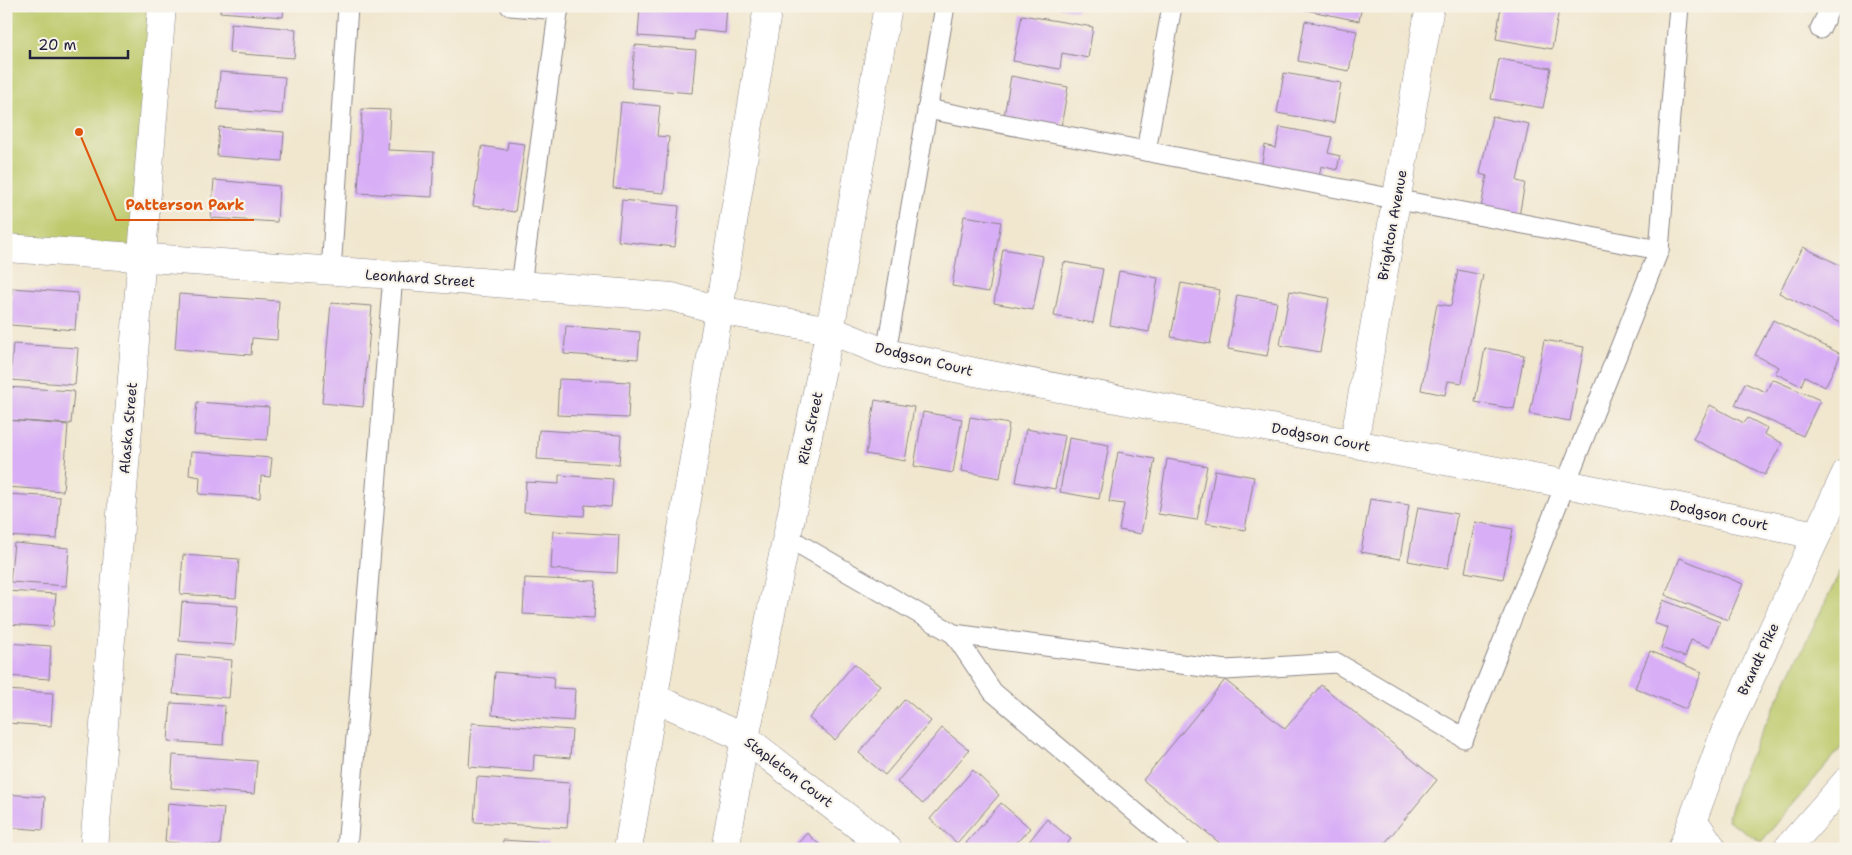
<svg xmlns="http://www.w3.org/2000/svg" width="1852" height="855" font-family="'Shantell Sans',sans-serif">
	<rect width="100%" height="100%" fill="#f7f3e8"/>
	<filter id="ink" filterUnits="userSpaceOnUse"><feTurbulence type="fractalNoise" baseFrequency=".02" numOctaves="2"/><feDisplacementMap in="SourceGraphic" scale="10" xChannelSelector="R" yChannelSelector="G"/><feConvolveMatrix kernelMatrix="1 2 1 2 8 2 1 2 1" color-interpolation-filters="sRGB"/></filter>
	<filter id="wash" filterUnits="userSpaceOnUse"><feTurbulence type="fractalNoise" baseFrequency=".0096" numOctaves="4" result="noise"/><feDisplacementMap in="SourceGraphic" scale="20" xChannelSelector="R" yChannelSelector="G"/><feGaussianBlur stdDeviation="1.12" result="paint"/><feColorMatrix in="noise" values="0 0 0 0 0 0 0 0 0 0 0 0 0 0 0 0 0 1.4 0 .05"/><feComposite in="paint" operator="in"/></filter>
	<g filter="url(#wash)">
		<rect width="100%" height="100%" fill="#f1e7cf"/>
		<!-- green -->
		<g fill="#bdc96b" stroke="#707653">
			<polygon points="6,6 162,6 142,257 6,248"/>
			<polygon points="1846,560 1846,742 1761,842 1727,820 1742,772"/>
		</g>
		<g id="blocks">
			<!-- building -->
			<g fill="#d8aef6">
				<polygon points="221,6 284,6 283,17 220,12"/>
				<polygon points="640,6 727,6 725,33 695,30 694,40 638,36"/>
				<polygon points="1054,6 1078,6 1077,11"/>
				<polygon points="1287,6 1362,6 1359,21"/>
				<polygon points="1501,6 1545,6 1559,9 1552,49 1496,39"/>
				<polygon points="1022,15 1093,27 1088,58 1062,53 1060,69 1013,61"/>
				<polygon points="1305,21 1357,31 1349,71 1298,61"/>
				<polygon points="231,23 296,29 294,58 229,53"/>
				<polygon points="635,45 696,50 692,93 631,88"/>
				<polygon points="1499,59 1551,68 1543,108 1491,99"/>
				<polygon points="220,72 285,77 282,114 217,109"/>
				<polygon points="1284,73 1341,83 1334,123 1277,113"/>
				<polygon points="1011,76 1068,87 1061,127 1004,116"/>
				<polygon points="621,102 660,106 657,136 669,137 664,193 613,188"/>
				<polygon points="362,109 390,110 388,150 434,152 432,197 358,193"/>
				<polygon points="1492,116 1529,124 1517,181 1525,183 1519,216 1481,208 1487,176 1480,174"/>
				<polygon points="219,127 284,132 282,161 217,156"/>
				<polygon points="1280,127 1332,137 1328,153 1340,156 1337,170 1321,166 1319,179 1261,168 1265,145 1276,148"/>
				<polygon points="508,142 525,144 515,212 473,206 482,146 507,150"/>
				<polygon points="214,180 279,186 277,222 211,218"/>
				<polygon points="622,200 679,206 675,247 618,241"/>
				<polygon points="964,216 1001,222 989,292 952,286"/>
				<polygon points="1803,247 1846,268 1846,326 1779,293"/>
				<polygon points="1003,249 1043,256 1033,310 994,303"/>
				<polygon points="1064,262 1103,269 1093,323 1054,316"/>
				<polygon points="1458,270 1483,275 1462,383 1448,381 1445,395 1421,390 1437,304 1451,306"/>
				<polygon points="1119,271 1158,278 1149,332 1110,325"/>
				<polygon points="1181,283 1220,290 1210,344 1171,337"/>
				<polygon points="12,288 78,293 75,330 10,325"/>
				<polygon points="1290,291 1329,298 1320,352 1280,345"/>
				<polygon points="179,294 279,301 277,340 252,338 251,355 175,349"/>
				<polygon points="1237,295 1277,302 1267,356 1228,349"/>
				<polygon points="331,303 372,306 363,407 322,403"/>
				<polygon points="1773,320 1841,354 1825,387 1805,376 1801,386 1775,373 1779,367 1755,355"/>
				<polygon points="566,326 640,332 638,359 564,354"/>
				<polygon points="1544,340 1584,347 1570,421 1530,414"/>
				<polygon points="13,344 78,348 75,385 10,380"/>
				<polygon points="1485,348 1524,355 1514,409 1475,402"/>
				<polygon points="559,379 630,382 628,418 557,415"/>
				<polygon points="1772,379 1820,400 1803,436 1735,405 1745,383 1766,392"/>
				<polygon points="6,387 74,391 71,424 6,420"/>
				<polygon points="875,400 914,407 905,461 866,454"/>
				<polygon points="197,402 269,407 267,440 194,435"/>
				<polygon points="1710,405 1744,423 1748,418 1767,428 1764,434 1782,443 1765,475 1693,439"/>
				<polygon points="923,412 962,419 953,473 914,466"/>
				<polygon points="970,417 1009,424 1000,478 961,471"/>
				<polygon points="6,420 68,425 63,491 6,487"/>
				<polygon points="1026,429 1065,436 1055,489 1016,482"/>
				<polygon points="539,430 621,435 619,464 537,459"/>
				<polygon points="1069,438 1109,445 1099,499 1060,492"/>
				<polygon points="191,452 272,458 270,477 261,476 260,498 199,494 200,477 189,475"/>
				<polygon points="1118,452 1155,459 1141,534 1119,530 1124,504 1109,502"/>
				<polygon points="1167,459 1207,466 1197,520 1158,514"/>
				<polygon points="1215,470 1254,477 1245,530 1206,523"/>
				<polygon points="559,475 613,479 611,507 585,505 584,516 524,512 526,482 559,484"/>
				<polygon points="6,494 60,497 57,539 6,536"/>
				<polygon points="1370,499 1409,505 1400,559 1361,552"/>
				<polygon points="1418,507 1457,514 1448,568 1408,561"/>
				<polygon points="1475,522 1513,529 1503,579 1465,572"/>
				<polygon points="553,531 619,535 617,573 551,569"/>
				<polygon points="14,543 69,548 66,586 10,582"/>
				<polygon points="183,555 239,559 236,598 180,594"/>
				<polygon points="1680,558 1743,584 1728,620 1665,595"/>
				<polygon points="525,578 596,581 594,618 523,614"/>
				<polygon points="6,591 56,594 53,627 6,624"/>
				<polygon points="1663,600 1720,622 1710,647 1691,640 1685,657 1661,648 1668,628 1654,623"/>
				<polygon points="182,602 238,606 235,645 179,641"/>
				<polygon points="6,643 51,646 49,679 6,676"/>
				<polygon points="1650,651 1702,672 1686,709 1635,688"/>
				<polygon points="176,655 232,660 229,698 173,694"/>
				<polygon points="854,664 881,686 835,740 809,718"/>
				<polygon points="495,672 554,677 553,688 575,689 573,721 492,715"/>
				<polygon points="1225,680 1285,729 1321,685 1437,780 1380,849 1227,849 1143,780"/>
				<polygon points="6,690 53,693 51,726 6,723"/>
				<polygon points="905,699 931,721 885,775 859,753"/>
				<polygon points="171,703 225,706 223,745 168,741"/>
				<polygon points="472,723 572,730 570,758 534,755 533,772 469,767"/>
				<polygon points="942,728 969,750 923,804 897,782"/>
				<polygon points="173,755 257,761 254,794 171,788"/>
				<polygon points="973,770 999,795 957,843 930,819"/>
				<polygon points="477,777 570,783 567,828 474,822"/>
				<polygon points="6,794 45,797 43,830 6,827"/>
				<polygon points="168,803 224,808 220,846 165,842"/>
				<polygon points="1001,803 1030,828 1011,849 973,849 966,843"/>
				<polygon points="1047,819 1071,839 1063,849 1023,849"/>
				<polygon points="807,833 824,849 793,849"/>
				<polygon points="503,840 548,843 548,849 502,849"/>
				<polygon points="6,844 34,846 34,849 6,849"/>
			</g>
		</g>
	</g>
	<g filter="url(#ink)">
		<use href="#blocks" fill-opacity="0" stroke="#8a8485" stroke-width="1"/>
		<g fill="none" stroke-linecap="round" stroke-linejoin="round">
			<defs>
				<g id="service">
					<polyline points="510,6 559,10"/>
					<polyline points="1820,29 1831,6"/>
					<polyline points="927,109 1659,250"/>
					<polyline points="1146,151 1172,6"/>
					<polyline points="331,272 348,6"/>
					<polyline points="521,285 559,6"/>
					<polyline points="886,353 945,6"/>
					<polyline points="787,537 954,634 1226,670 1337,663 1464,738 1659,250 1679,6"/>
					<polyline points="954,634 993,692 1179,849"/>
					<polyline points="347,849 393,275"/>
				</g>
				<g id="minor">
					<polyline points="6,248 393,275 672,297 719,310 830,330 886,353 975,372 1566,484 1816,535"/>
					<polyline points="1354,443 1430,6"/>
					<polyline points="654,698 745,738 888,849"/>
					<polyline points="94,849 162,6"/>
					<polyline points="628,849 719,310 768,6"/>
					<polyline points="725,849 745,738 830,330 888,6"/>
				</g>
				<g id="tertiary">
					<polyline points="1693,820 1713,849"/>
					<polyline points="1787,849 1846,782"/>
				</g>
				<polyline id="secondary" points="1682,849 1725,732 1846,473"/>
			</defs>
			<!-- service casing -->
			<use href="#service" stroke="#8a8485" stroke-width="21"/>
			<!-- minor casing -->
			<use href="#minor" stroke="#8a8485" stroke-width="29"/>
			<!-- tertiary casing -->
			<use href="#tertiary" stroke="#8a8485" stroke-width="29"/>
			<!-- secondary casing -->
			<use href="#secondary" stroke="#8a8485" stroke-width="29"/>
			<!-- service -->
			<use href="#service" stroke="#fff" stroke-width="19"/>
			<!-- minor -->
			<use href="#minor" stroke="#fff" stroke-width="28"/>
			<!-- tertiary -->
			<use href="#tertiary" stroke="#fff" stroke-width="28"/>
			<!-- secondary -->
			<use href="#secondary" stroke="#fff" stroke-width="28"/>
		</g>
	</g>
	<g text-anchor="middle" dominant-baseline="central" stroke-width="4.5" stroke-linejoin="round" paint-order="stroke">
		<!-- street labels -->
		<g font-size="14" fill="#22223b" stroke="#f7f3e8">
			<text transform="translate(1392 225) rotate(-80)">Brighton Avenue</text>
			<text transform="translate(420 278) rotate(4)">Leonhard Street</text>
			<text transform="translate(924 359) rotate(14)">Dodgson Court</text>
			<text transform="translate(128 428) rotate(-85)">Alaska Street</text>
			<text transform="translate(810 428) rotate(-78)">Rita Street</text>
			<text transform="translate(1321 437) rotate(11)">Dodgson Court</text>
			<text transform="translate(1719 515) rotate(12)">Dodgson Court</text>
			<text transform="translate(1758 659) rotate(-65)">Brandt Pike</text>
			<text transform="translate(789 772) rotate(37)">Stapleton Court</text>
		</g>
	</g>
	<!-- callouts -->
	<path fill="none" stroke="#de560e" stroke-width="2" d="M79 132L116 220H254"/>
	<circle fill="#de560e" stroke="#f7f3e8" stroke-width="2" cx="79" cy="132" r="5"/>
	<g font-size="15" text-anchor="middle" font-weight="bold" fill="#de560e" stroke="#f7f3e8" stroke-width="4.5" stroke-linejoin="round" paint-order="stroke">
		<text x="185" y="210">Patterson Park</text>
	</g>
	<!-- margin -->
	<rect width="1852" height="855" fill="none" stroke="#f7f3e8" stroke-width="25"/>
	<!-- scale -->
	<path d="M30 50v8h98v-8" fill="none" stroke="#22223b" stroke-width="2.5"/>
	<text x="38" y="50" font-size="15" fill="#22223b" stroke="#f7f3e8" stroke-width="4" paint-order="stroke">20 m</text>
</svg>
